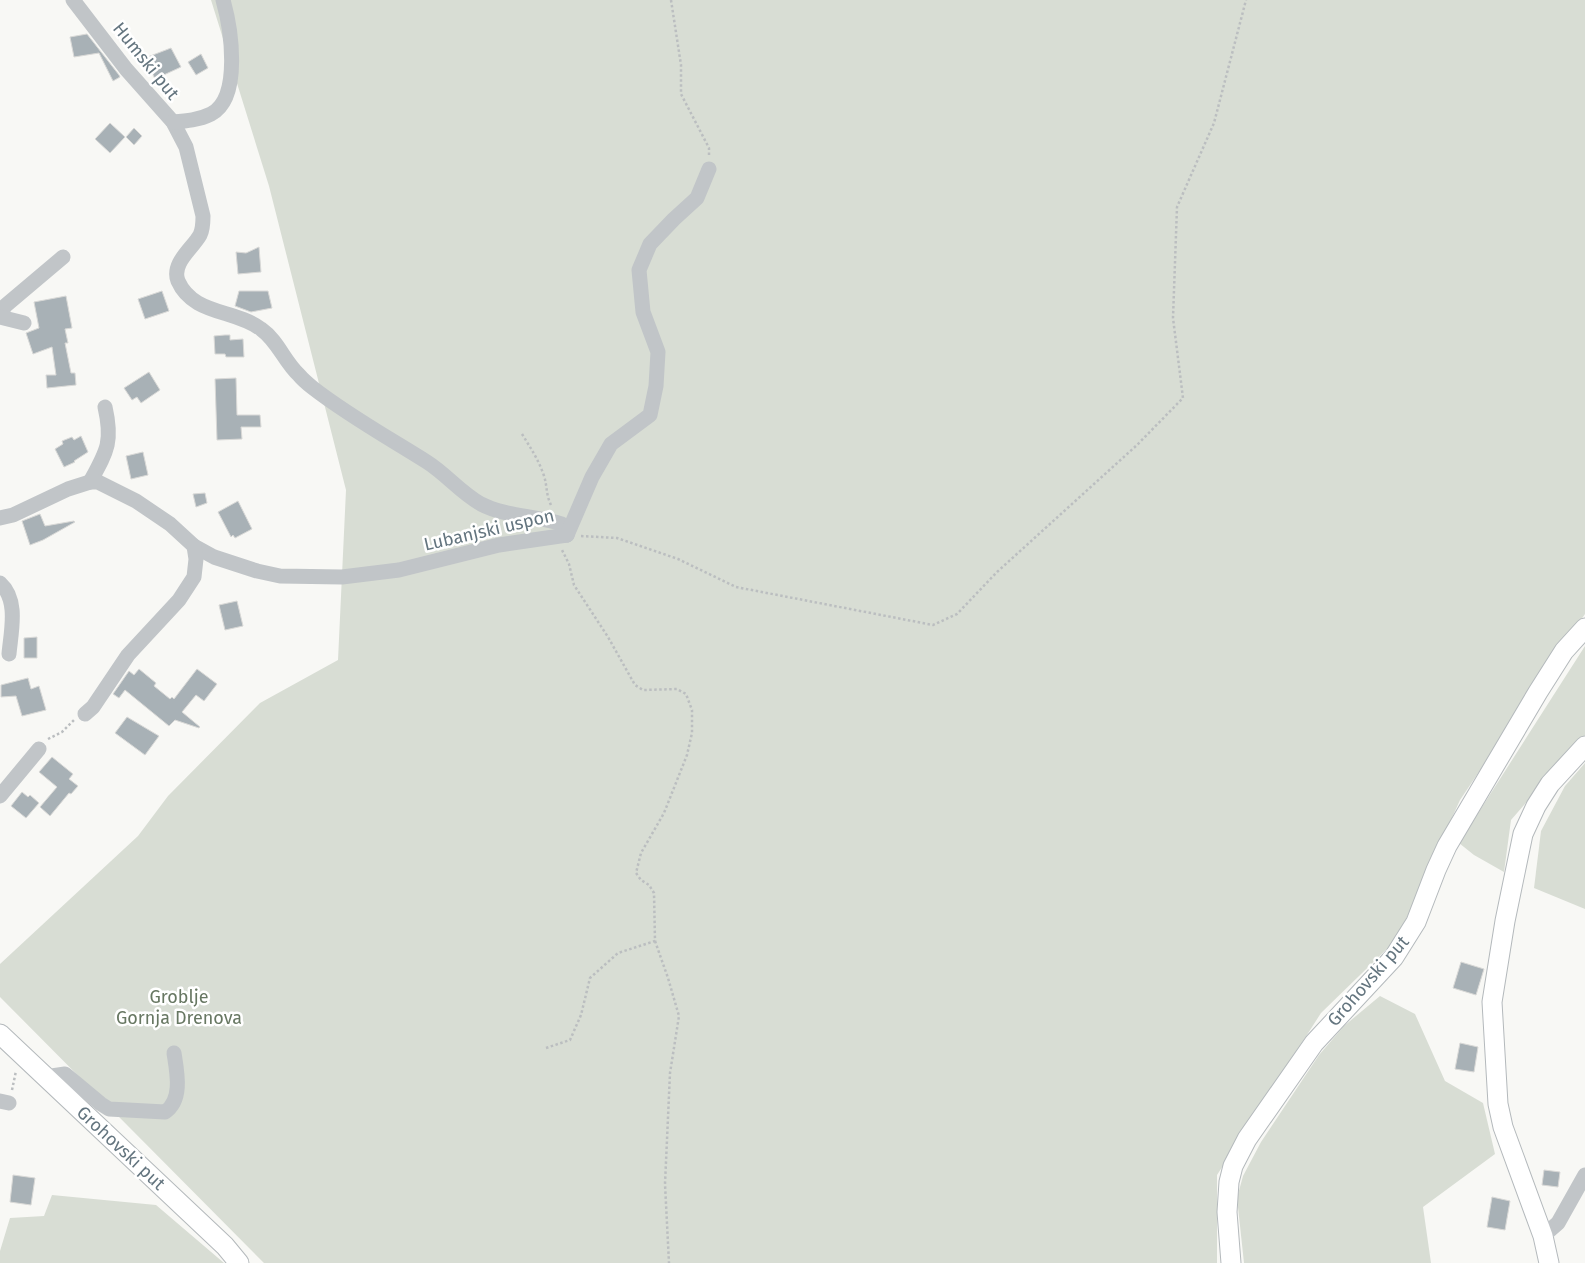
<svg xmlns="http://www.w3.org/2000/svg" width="1585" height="1263" font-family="'Fira Sans',sans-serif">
	<rect width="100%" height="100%" fill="#f8f8f5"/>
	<!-- green -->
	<g fill="#d8ddd4">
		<polygon points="211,0 1585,0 1585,614 1460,800 1397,939 1321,1013 1217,1175 1217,1263 264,1263 0,997 0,964 138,836 168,796 260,703 338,660 346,490 269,186"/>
		<polygon points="1585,646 1585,735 1511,820 1504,872 1474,855 1459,843"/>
		<polygon points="1585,763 1585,909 1534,888 1541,831 1565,786"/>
		<polygon points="1380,996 1415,1014 1445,1081 1483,1103 1495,1154 1423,1207 1431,1263 1244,1263 1237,1198 1243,1176 1261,1142 1319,1055 1344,1026"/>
		<polygon points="52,1195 156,1205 224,1263 0,1263 0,1251 10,1218 44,1216"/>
	</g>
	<!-- building -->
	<g fill="#a8b1b6" stroke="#d9d9d7">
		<polygon points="87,34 119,75 120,77 113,81 99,53 74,57 70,37"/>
		<polygon points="171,48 181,67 155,79 145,58"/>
		<polygon points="201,54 208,68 196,75 188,62"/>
		<polygon points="110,123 125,137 110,153 95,139"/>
		<polygon points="134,128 142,136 134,145 126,137"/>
		<polygon points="259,247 261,272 238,274 236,252 246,253"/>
		<polygon points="162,291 169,311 145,319 138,299"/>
		<polygon points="239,291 268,291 272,308 251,312 235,306"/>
		<polygon points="66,296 72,328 65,329 68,343 65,343 71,373 75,373 76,385 47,388 46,375 56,375 52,347 33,354 26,333 39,328 34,302"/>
		<polygon points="225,335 230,335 230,340 243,339 244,357 226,357 225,354 215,354 214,336"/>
		<polygon points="149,372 160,390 141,403 137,397 132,400 124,388"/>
		<polygon points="236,378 237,415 260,415 261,427 241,427 242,439 217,440 215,379"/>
		<polygon points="81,436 88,452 74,461 75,462 64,467 55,449 63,444 62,441 72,437 74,440"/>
		<polygon points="143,452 148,475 131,479 126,456"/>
		<polygon points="205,493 207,503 196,507 193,494"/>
		<polygon points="238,501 252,529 235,538 233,535 231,537 218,512"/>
		<polygon points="40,514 45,526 74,521 75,522 43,540 30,545 22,521"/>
		<polygon points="237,601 243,626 225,630 219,605"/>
		<polygon points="37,637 37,658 24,658 24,638"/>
		<polygon points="139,669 156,683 154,686 170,699 172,697 174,699 197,669 217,684 204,701 196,695 182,712 200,727 199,728 175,720 169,726 125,690 119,698 113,694 129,671 134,675"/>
		<polygon points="28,678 31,689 39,686 46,710 22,716 16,696 1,697 1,685"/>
		<polygon points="127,717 159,736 145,755 115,733"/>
		<polygon points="52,757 73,774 69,779 78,786 71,794 69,793 50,816 40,807 57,787 39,772"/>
		<polygon points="22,792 28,797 30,795 39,803 26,818 11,806"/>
		<polygon points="1461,962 1484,969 1476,995 1453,988"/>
		<polygon points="1460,1043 1478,1047 1474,1072 1455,1069"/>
		<polygon points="1544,1170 1560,1172 1558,1187 1542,1185"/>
		<polygon points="13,1175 35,1178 31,1205 10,1202"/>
		<polygon points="1492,1197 1510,1201 1505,1230 1487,1227"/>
	</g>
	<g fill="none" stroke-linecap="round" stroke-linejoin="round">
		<defs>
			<g id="major">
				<polyline points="0,1034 225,1246 239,1263"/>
				<polyline points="1231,1263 1227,1212 1229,1182 1233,1166 1247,1139 1314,1043 1394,957 1416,922 1436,870 1447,846 1538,692 1564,651 1585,628"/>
				<polyline points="1549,1263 1543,1236 1503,1127 1498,1104 1492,1002 1505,921 1523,834 1536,806 1550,784 1585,746"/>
			</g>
		</defs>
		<!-- major casing -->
		<use href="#major" stroke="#b4b9bc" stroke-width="21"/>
		<!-- path -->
		<g stroke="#bbbec0" stroke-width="2.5" stroke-dasharray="2.5 2.5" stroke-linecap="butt">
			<polyline points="671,0 681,65 681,94 709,148 709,156"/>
			<path d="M522,434C530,447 538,459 543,473C548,486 545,494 552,507"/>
			<polyline points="581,536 617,538 678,559 736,587 933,625 957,614 997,572 1137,445 1183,398 1173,318 1177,207 1214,123 1246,0"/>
			<polyline points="48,739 62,732 74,720"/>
			<polyline points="655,941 668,978 679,1016 670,1073 665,1184 669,1263"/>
			<polyline points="546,1048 570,1040 581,1015 590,978 618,953 655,941 654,893 649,885 641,880 636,873 641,853 664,813 687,755 692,733 692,710 686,694 677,689 643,690 635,685 608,637 574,585 569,564 562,550"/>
			<polyline points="12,1090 16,1071"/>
		</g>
		<!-- minor -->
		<g stroke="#c1c5c8" stroke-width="15">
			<path d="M73,0L126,69L173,122L186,147L203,216C203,223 203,229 200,235C193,248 171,263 178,281C193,315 234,309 261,329C278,341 284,361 299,375C303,380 308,384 313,388C349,416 389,438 427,462C446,474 461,493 481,504C506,517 535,515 562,524L567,535"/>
			<path d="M173,122C186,121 199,120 211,114C242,98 231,28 223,0"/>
			<polyline points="0,315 5,306 63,257"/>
			<polyline points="0,317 24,323"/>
			<path d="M90,482C107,451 113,442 105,407"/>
			<polyline points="0,518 13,515 68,489 90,482 98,482 136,501 170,524 194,546 214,557 257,571 280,576 342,577 399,570 499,545 567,535"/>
			<polyline points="567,535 592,477 611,444 650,415 656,386 658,352 643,312 639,270 650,244 674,219 697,198 709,169"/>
			<path d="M0,583C19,600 11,631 9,654"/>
			<polyline points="85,714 93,707 128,655 179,600 194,577 196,559 194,546"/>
			<polyline points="0,796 39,749"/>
			<path d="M45,1077L65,1074L101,1104L109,1109L165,1112C183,1100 177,1072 174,1053"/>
			<polyline points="0,1101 9,1103"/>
			<polyline points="1543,1236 1558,1223 1585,1175"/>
		</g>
		<!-- major -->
		<use href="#major" stroke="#fff" stroke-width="19"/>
	</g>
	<g text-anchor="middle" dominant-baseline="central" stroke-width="5" stroke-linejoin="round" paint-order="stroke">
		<!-- street labels -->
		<g font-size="18" fill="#64757f" stroke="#fff">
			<text transform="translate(146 61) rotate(51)">Humski put</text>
			<text transform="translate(489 530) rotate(-13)">Lubanjski uspon</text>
			<text transform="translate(1368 981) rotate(-49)">Grohovski put</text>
			<text transform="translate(121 1148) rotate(43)">Grohovski put</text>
		</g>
		<!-- park labels -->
		<g font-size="18" fill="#677762" stroke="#fff">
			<text x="179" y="997">Groblje<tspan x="179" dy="21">Gornja Drenova</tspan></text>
		</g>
	</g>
</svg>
